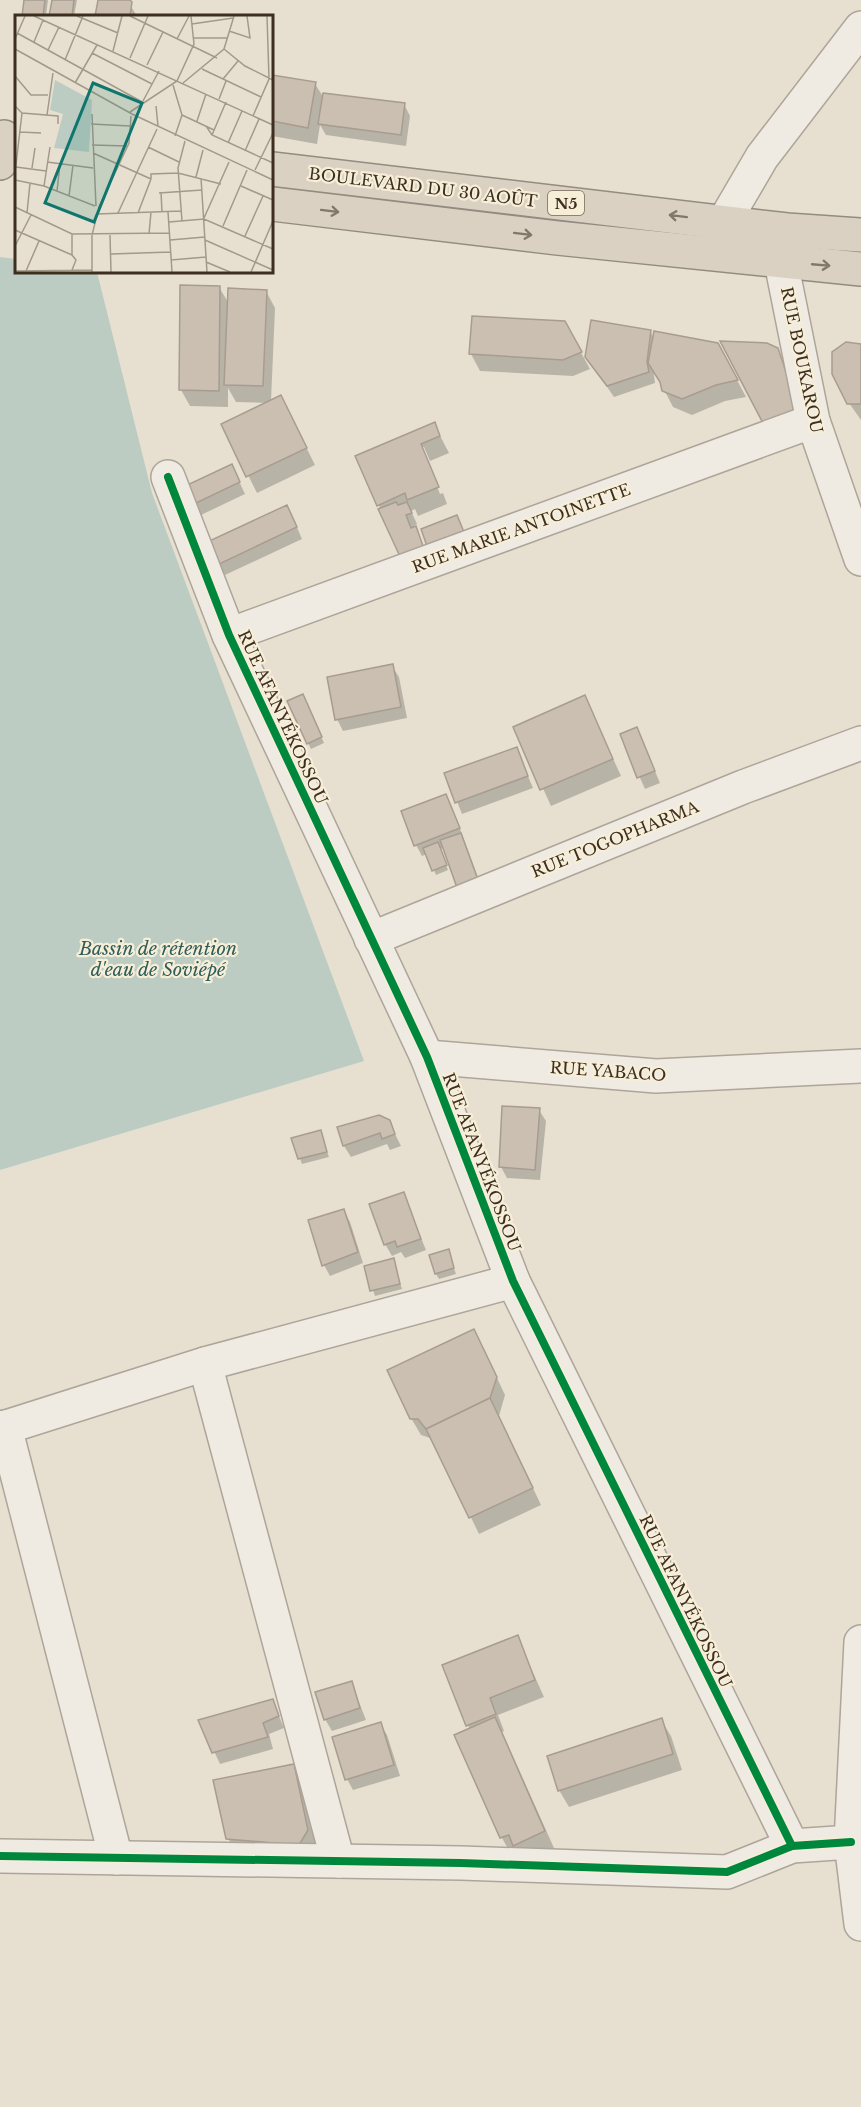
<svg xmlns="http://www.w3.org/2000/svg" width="861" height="2107" font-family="'Libre Baskerville',serif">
	<rect width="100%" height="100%" fill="#e7e0d1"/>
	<!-- water -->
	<polygon fill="#bcccc2" points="0,257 16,259 16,272 97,272 152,493 364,1061 0,1170"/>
	<!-- shadow -->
	<g fill="#0003">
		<polygon points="26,0 48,0 46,16 24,16"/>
		<polygon points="53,0 77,0 74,16 51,16"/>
		<polygon points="100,0 127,0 137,16 96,16"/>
		<polygon points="272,76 315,84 324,98 404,104 410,116 406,146 326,135 320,125 317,144 272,136"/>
		<polygon points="219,287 229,304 266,291 275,308 271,401 281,397 315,465 257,493 223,425 269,403 236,402 228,388 228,407 190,406 181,390"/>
		<polygon points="593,322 650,331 654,339 727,361 746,397 725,401 692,415 673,407 653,368 655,383 614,397 588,359 586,360"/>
		<polygon points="574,340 590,369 573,376 480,371 471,354"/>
		<polygon points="861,346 861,420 849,403"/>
		<polygon points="434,424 449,453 430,461 424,447 421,447 440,494 443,493 447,504 418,516 415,509 411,511 417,524 414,526 429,561 381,510 357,457"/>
		<polygon points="237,477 245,494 201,515 195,504"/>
		<polygon points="293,518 302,539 225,575 218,564"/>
		<polygon points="392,666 399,677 407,718 343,731 337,719"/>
		<polygon points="585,697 621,776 551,806 515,727"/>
		<polygon points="305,701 324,743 311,749 308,743"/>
		<polygon points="637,729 660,783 645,789 621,735"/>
		<polygon points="516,748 533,788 462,814 446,774"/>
		<polygon points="446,796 452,807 486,899 444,848 440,849 448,870 436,875 427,854 422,856 416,845"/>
		<polygon points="539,1110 546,1121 540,1180 507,1178 501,1167"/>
		<polygon points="389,1122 401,1146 390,1150 387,1144 351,1157 344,1146"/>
		<polygon points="320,1132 329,1157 302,1164 293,1139"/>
		<polygon points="403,1194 426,1250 405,1258 401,1252 392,1256 385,1244"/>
		<polygon points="344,1211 350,1222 363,1263 330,1276 324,1265"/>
		<polygon points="448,1251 456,1274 439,1279 436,1274"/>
		<polygon points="393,1260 402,1289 375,1296 365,1267"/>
		<polygon points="483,1348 505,1395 499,1416 541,1505 479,1534 433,1439 421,1435 411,1418"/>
		<polygon points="517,1637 544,1697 498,1715 504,1731 502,1732 554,1848 524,1862 511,1854 502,1838 456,1735 470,1730 444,1666"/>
		<polygon points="351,1682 366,1720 332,1731 325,1719"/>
		<polygon points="272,1700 284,1728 269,1734 273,1749 220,1764 200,1721"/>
		<polygon points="661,1720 671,1736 682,1770 569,1807 559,1790"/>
		<polygon points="380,1724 387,1735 400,1776 353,1790 347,1779"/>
		<polygon points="293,1766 302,1782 317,1848 237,1855 228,1838"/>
	</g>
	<!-- building -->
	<g fill="#cbbfb2" stroke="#a89c90" stroke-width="1.5">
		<polygon points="24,0 45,0 43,16 22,16"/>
		<polygon points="52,0 74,0 72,16 49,16"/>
		<polygon points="98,0 130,0 132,2 130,16 95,16"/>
		<polygon points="272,75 316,82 308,128 272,121"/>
		<polygon points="323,93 405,103 401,135 318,124"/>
		<polygon points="180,285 220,286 219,391 179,390"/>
		<polygon points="228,288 267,290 263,386 224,385"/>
		<polygon points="472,316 565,321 582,352 563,360 469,354"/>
		<polygon points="591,320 651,330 647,362 649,372 607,386 585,357"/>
		<polygon points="654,331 718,343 738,380 716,385 682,399 662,391 660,382 648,363"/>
		<polygon points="720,341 767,343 778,348 798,408 791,417 764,425"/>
		<polygon points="846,342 861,344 861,404 847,404 832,374 832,352"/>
		<polygon points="281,395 307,448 246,477 221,424"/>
		<polygon points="435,422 440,436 421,444 439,487 407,500 405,493 377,506 355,456"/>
		<polygon points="232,464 240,482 194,504 185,486"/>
		<polygon points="396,502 398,505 407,502 412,513 406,515 411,528 416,526 424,549 403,563 378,509"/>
		<polygon points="287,505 297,527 217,565 207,542"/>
		<polygon points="457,515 466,537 429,552 421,529"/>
		<polygon points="393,664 401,707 335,720 327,677"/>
		<polygon points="303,694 322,737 307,744 287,701"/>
		<polygon points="585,695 613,759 540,790 513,727"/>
		<polygon points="637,727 655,771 637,778 620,734"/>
		<polygon points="517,747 528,776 455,803 444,773"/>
		<polygon points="446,794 460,828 414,846 401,811"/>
		<polygon points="461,833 481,888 460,896 440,840"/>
		<polygon points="438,842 447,865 432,871 423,848"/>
		<polygon points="502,1106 540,1108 535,1170 499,1167"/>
		<polygon points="379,1115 390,1120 395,1134 382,1139 380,1133 343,1146 337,1127"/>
		<polygon points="321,1130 327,1152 298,1159 291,1138"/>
		<polygon points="404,1192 421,1239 397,1247 395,1241 384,1245 369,1204"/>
		<polygon points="344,1209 358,1252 322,1266 308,1220"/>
		<polygon points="449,1249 454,1268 435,1274 429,1255"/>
		<polygon points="394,1258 400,1284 370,1291 364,1266"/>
		<polygon points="474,1329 497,1377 490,1398 426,1429 418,1419 410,1419 387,1370"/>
		<polygon points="490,1398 533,1488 469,1518 426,1429"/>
		<polygon points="518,1635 535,1680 490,1698 496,1714 466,1726 442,1665"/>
		<polygon points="352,1681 360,1708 324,1720 315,1692"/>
		<polygon points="273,1699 279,1716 263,1723 268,1737 212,1753 198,1720"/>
		<polygon points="495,1717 545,1831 513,1846 509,1835 500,1838 454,1735"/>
		<polygon points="662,1718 673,1754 558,1791 547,1756"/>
		<polygon points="381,1722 394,1765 345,1780 332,1737"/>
		<polygon points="294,1764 308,1830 299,1845 226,1839 213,1780"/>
	</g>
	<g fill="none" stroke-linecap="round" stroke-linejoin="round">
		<defs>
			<g id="minor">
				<polyline points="724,222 762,157 861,28"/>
				<polyline points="781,262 813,421 861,559"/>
				<polyline points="168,477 229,635 427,1057 513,1281 792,1846"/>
				<polyline points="229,635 813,421"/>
				<polyline points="371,939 743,787 861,743"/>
				<polyline points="427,1057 656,1076 861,1066"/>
				<polyline points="205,1364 338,1861"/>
				<polyline points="5,1427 116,1858"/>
				<polyline points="0,1429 205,1364 513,1281"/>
				<polyline points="861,1642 851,1842 861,1924"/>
				<polyline points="0,1856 461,1863 727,1872 792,1846 851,1842"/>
			</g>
			<g id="highway">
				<polyline points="0,163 4,137"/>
				<polyline points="272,169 787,230 861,235"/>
				<polyline points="272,204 557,238 861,269"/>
			</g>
		</defs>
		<!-- minor casing -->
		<use href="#minor" stroke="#ada599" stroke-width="36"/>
		<!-- highway casing -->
		<use href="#highway" stroke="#928b80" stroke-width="36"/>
		<!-- minor -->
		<use href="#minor" stroke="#efebe3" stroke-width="33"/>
		<!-- highway -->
		<use href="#highway" stroke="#dad1c2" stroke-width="33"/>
		<defs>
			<g id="cycleway">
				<polyline points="168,477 229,635 427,1057 513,1281 792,1846"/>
				<polyline points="0,1856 461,1863 727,1872 792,1846 851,1842"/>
			</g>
		</defs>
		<!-- cycleway casing -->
		<use href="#cycleway" stroke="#f7eed8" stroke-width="11"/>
		<!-- cycleway -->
		<use href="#cycleway" stroke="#00873e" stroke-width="8"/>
	</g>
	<!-- one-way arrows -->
	<defs><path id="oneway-shaft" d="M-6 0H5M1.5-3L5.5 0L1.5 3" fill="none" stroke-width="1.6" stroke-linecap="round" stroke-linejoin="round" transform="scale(1.5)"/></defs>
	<g stroke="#847769">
		<use href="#oneway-shaft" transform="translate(330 211) rotate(7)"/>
		<use href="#oneway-shaft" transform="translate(678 216) rotate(-173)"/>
		<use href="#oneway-shaft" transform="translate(523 234) rotate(7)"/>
		<use href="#oneway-shaft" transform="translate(821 265) rotate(5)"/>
	</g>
	<g text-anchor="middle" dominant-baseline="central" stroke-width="4.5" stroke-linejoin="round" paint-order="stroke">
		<!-- shield labels -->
		<rect fill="#f7eed8" stroke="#756857" stroke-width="1.5" x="548" y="191" width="36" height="24" rx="4.5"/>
		<g font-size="15" font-weight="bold" fill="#3d2e20">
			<text x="566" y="203">N5</text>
		</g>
		<!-- street labels -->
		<g font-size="16" fill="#3d2e20" stroke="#f7eed8">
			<text transform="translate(423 187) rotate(7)">BOULEVARD DU 30 AOÛT</text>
			<text transform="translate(802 360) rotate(78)">RUE BOUKAROU</text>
			<text transform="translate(521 528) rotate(-20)">RUE MARIE ANTOINETTE</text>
			<text transform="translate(283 717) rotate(65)">RUE AFANYÉKOSSOU</text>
			<text transform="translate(615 839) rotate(-22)">RUE TOGOPHARMA</text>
			<text transform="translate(608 1071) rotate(4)">RUE YABACO</text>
			<text transform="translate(482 1162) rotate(69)">RUE AFANYÉKOSSOU</text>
			<text transform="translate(686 1601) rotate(64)">RUE AFANYÉKOSSOU</text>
		</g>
		<!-- water labels -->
		<g font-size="18" font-style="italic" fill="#2f5d5a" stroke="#f7eed8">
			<text x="158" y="949">Bassin de rétention<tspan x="158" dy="21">d'eau de Soviépé</tspan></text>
		</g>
	</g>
	<!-- overview -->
	<g transform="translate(15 15)">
		<rect width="258" height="258" fill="#e7e0d1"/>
		<path d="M40,65L77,85L74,137L39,133L48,99L35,95Z" fill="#bcccc2"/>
		<path fill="none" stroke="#a3998a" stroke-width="1.5" d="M19,1L258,110M62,1L103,18M115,1L202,43M177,9L218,3M214,16L235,23L232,1M2,18L129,88M179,23H212M0,24L10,1M162,24L174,1M19,27L28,5M0,34L117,99L258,165M209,34L230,51L258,65M33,35L44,12M98,36L107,1M77,38L137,69M115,43L133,1M50,45L68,1M132,50L148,17M187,54L246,82M0,61L16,80H33M208,64L223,46M60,68L82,30M168,68L209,34L219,1M158,70L167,100L160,121M204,84L211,66M128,86L144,56M0,91L7,98L43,101V109M141,91L143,111M115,97L162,66L179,29L176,1M77,99L81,191M32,100L38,58M167,100L199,115M238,101L254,64L252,1M182,106L191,79M76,109L115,111M191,111L197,120L258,148M5,117L26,118M197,120L211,87M213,128L227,96M77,130L112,131M133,132L164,147M230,136L244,104M78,138L136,164M32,147L78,153M1,152L31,156M17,153L20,133M240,155L258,118M0,158L7,98M181,162L188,135M186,163L192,257M136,164V159L163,158L206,169M0,165L29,171L80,191M29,171L35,132M226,171L258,185M42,176L45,149M146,177L147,197M144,178L187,175M54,181L58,150M0,192L57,219L155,218M153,197L157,257M12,198L15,168M103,198L142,114M123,198L136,164M82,199L166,196M189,203L214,147M167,206L163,153L170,126M154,207L189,204L258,234M208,211L232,155M0,215L57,240M57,219V240L61,245L57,255M134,219L136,197M95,220L96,257M230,221L248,181M155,225L190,222M190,225L258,255M0,231L16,200M96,239L156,237M156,245L191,242M191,247L215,257M0,256L77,255M11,256L24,226M77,257V220L84,192L114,128L116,101M236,257L258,206"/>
		<path fill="#0f766e" fill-opacity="0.15" stroke="#0f766e" stroke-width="3" d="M78,68L127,88L79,207L30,188Z"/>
		<rect width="258" height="258" fill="none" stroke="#3d2e20" stroke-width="3"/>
	</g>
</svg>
